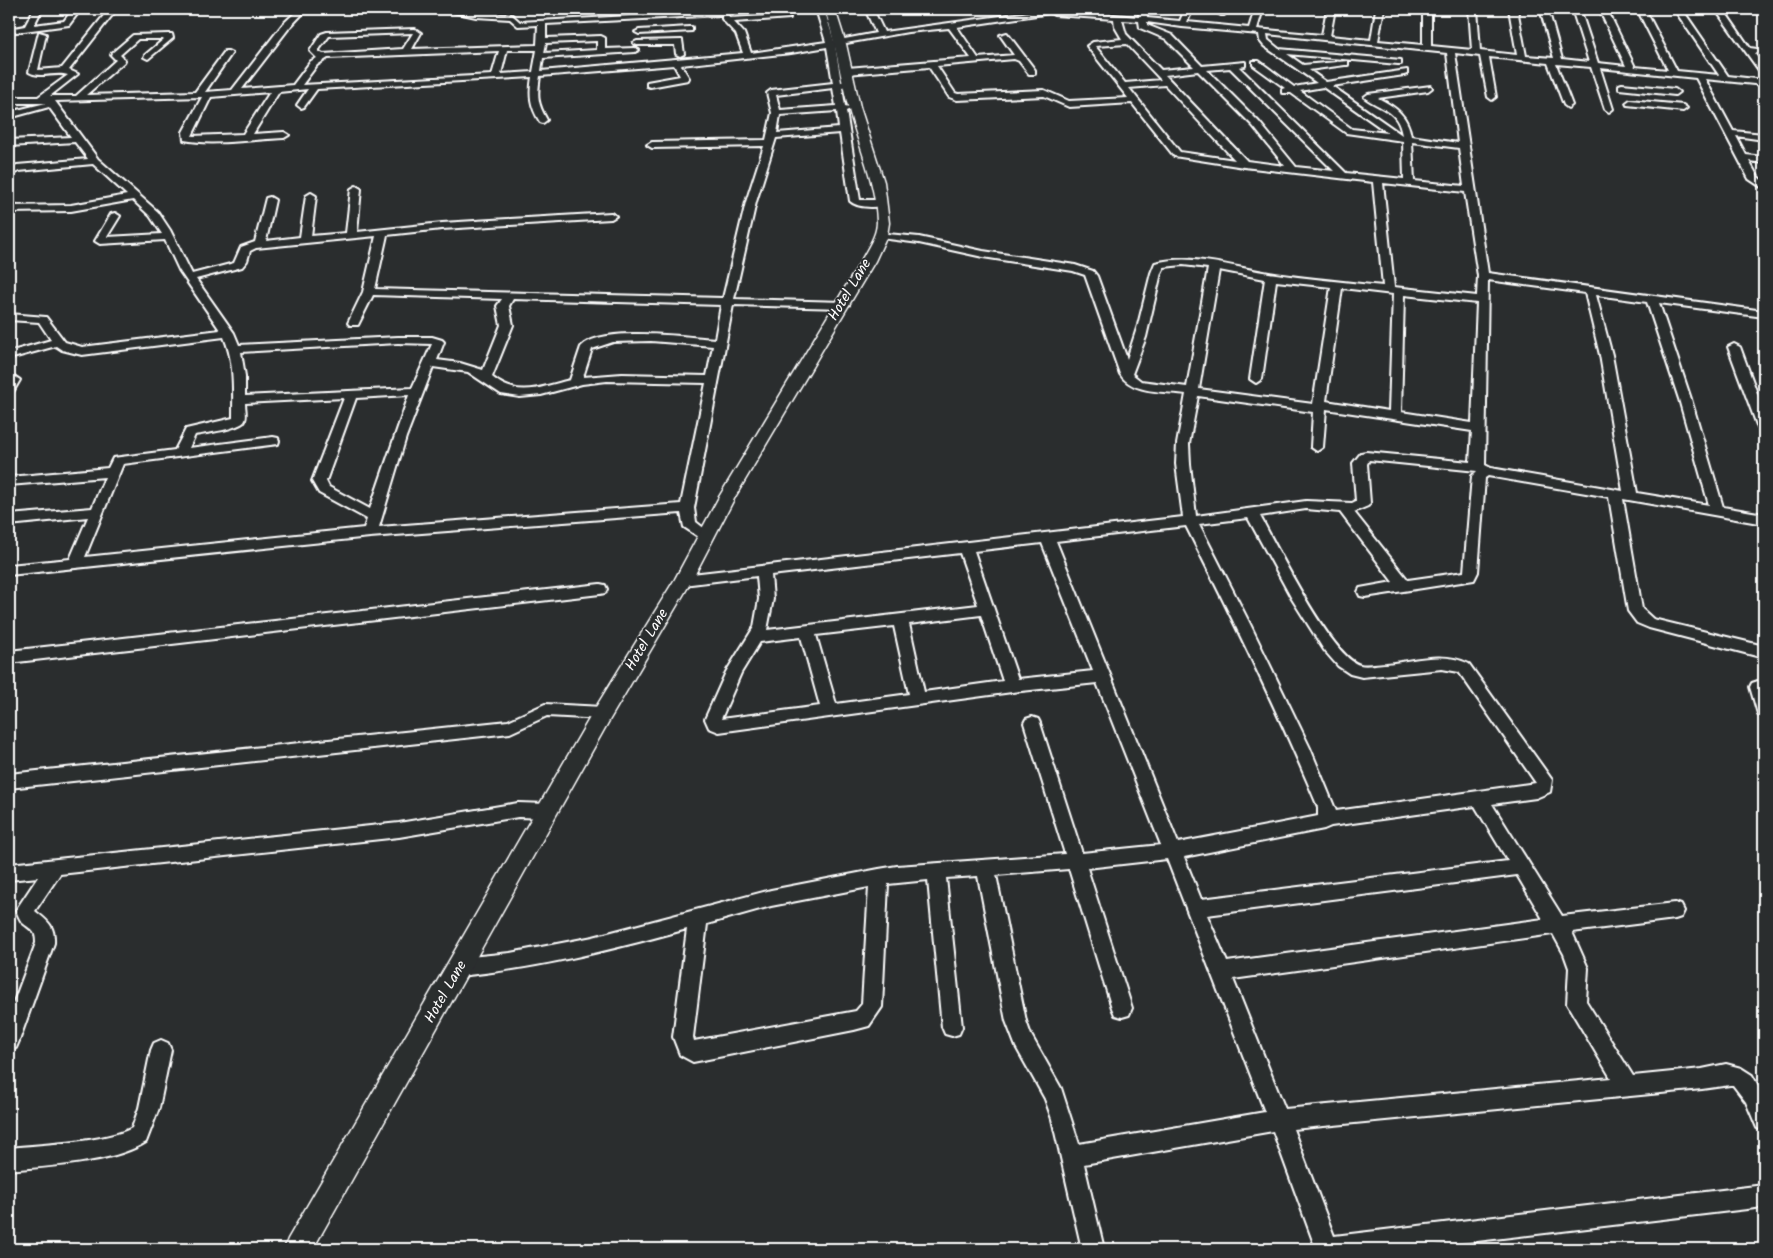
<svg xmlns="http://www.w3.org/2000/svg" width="1773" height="1258" font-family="Kalam,sans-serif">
	<rect width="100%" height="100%" fill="#2a2d2e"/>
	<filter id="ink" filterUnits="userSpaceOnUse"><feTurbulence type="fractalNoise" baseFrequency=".02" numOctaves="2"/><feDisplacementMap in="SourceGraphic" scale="10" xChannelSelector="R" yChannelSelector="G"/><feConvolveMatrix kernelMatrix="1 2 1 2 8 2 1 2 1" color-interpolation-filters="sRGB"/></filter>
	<g filter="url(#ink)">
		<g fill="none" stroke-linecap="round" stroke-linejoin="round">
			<defs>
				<g id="minor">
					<polygon points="34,9 42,9 34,25 64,21 73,9 81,9 69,25 9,33 9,29 25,26"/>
					<path d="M109,9H117L69,70L78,74L50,96H76L116,60L111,55L112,53L133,35L169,34H172L173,38L148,59L144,57L145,55L164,39H138L120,55L125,60L124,62L86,95L195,92L225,51H228L232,53L205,92L232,90L283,24L299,9H307L289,28L242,89L293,85L311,61L317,58L310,51L321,34L327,32L415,29L421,33L412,49L537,45L538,25L518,26L510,19L476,17L448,11L447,9L512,15L520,22L721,11L725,13L721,15L546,24V38L601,36L605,38V49L635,48L639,50L635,52L543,58L541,71L743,53L736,34L722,19V15H728L730,18L783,15L780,9H788L790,18L734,22L744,33L751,53L826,42L816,9H824L834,41L876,33L865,9H873L884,32L1051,9H1068L1064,11L1139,17V9H1147V18L1180,21L1185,9H1193L1187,22L1249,28L1255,9H1263L1257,29L1322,35L1327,9H1335L1330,36L1371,40L1376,9H1384L1378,41L1423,45V9H1431V46L1472,50L1469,9H1477L1480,51L1517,55L1509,9H1517L1526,56L1554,58L1540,9H1548L1562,59L1589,62L1572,9H1580L1598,63L1626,66L1599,9H1607L1635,67L1668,70L1637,9H1645L1677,71L1719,75L1674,9H1682L1728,76L1764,80V85L1705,79L1733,131L1764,134V140L1736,136L1746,155L1764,157V163L1749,161L1758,177L1764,182V189L1749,179L1696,78L1600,68L1613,109L1609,112L1605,109L1591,67L1556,64L1572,105L1568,108L1564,105L1548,63L1489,57L1496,97L1492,100L1488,97L1480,56L1455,53L1488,273L1764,311V317L1659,303L1691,399L1723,507L1764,514V524L1623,499L1642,609L1653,619L1764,646V658L1649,628L1637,623L1628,611L1609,497L1488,476L1485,478L1478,572L1474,580L1365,597L1360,596L1358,592L1360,588L1393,582L1340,512L1306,509L1260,516C1276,545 1331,657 1360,665C1367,667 1379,664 1386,664C1414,661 1444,651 1469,664L1552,780L1550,792L1536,798L1492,804L1562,916L1675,903L1681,905L1684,911L1681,917L1675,919L1572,932L1588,968L1586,1001L1633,1076L1702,1069L1726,1064L1741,1068L1752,1075L1764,1096V1131L1757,1128L1746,1102L1733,1085H1730L1702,1089L1293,1129L1334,1236L1764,1185V1207L1410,1249H1316L1273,1131L1084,1164L1104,1249H1082L1052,1119L1045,1099L1016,1047L1006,1021L978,876L946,878L962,1027L959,1034L952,1036L945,1034L942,1027L928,880L888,884L882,1007L869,1026L854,1030L693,1062L680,1055L673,1037L687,929C611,950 539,968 460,976L453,973L450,967L453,961L460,958L510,953L593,937L771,890L879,869L897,866L1065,854L1024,723L1026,719L1032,717L1038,719L1040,723L1082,853L1161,845L1097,683L1012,692L719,732L709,728L705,719L726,672L754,627L759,599L757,576L683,585L678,584L676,580L678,576L683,575L1183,517L1176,464L1177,444L1186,394C1165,391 1132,394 1120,374L1085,275L1073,271L983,257L919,243L881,238L877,237L876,235L877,233L919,237L983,251L1075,265L1093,271L1097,276L1127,359L1138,325L1151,273L1155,263C1193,253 1231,267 1269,273C1307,279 1345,282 1383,286L1373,182L1244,167L1174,156L1132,103L1069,107L1044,96L957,100L949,97L929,67L847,74L843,71L847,68L971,58L949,28L908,32L835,45L841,82L850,81L854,84L842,87L845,106L853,108L846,111L860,200H881L886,203C879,209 857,208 850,201L840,133L776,138L756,202L734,299L843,302L849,305L843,308L733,305L694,508L696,522L714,536L712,539H702L684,527L681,513L370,537L9,575V565L70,559L88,517L9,525V515L92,508L105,477L9,485V477L108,468L113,458L175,450L186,429L233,418C233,391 235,363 224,337L82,355L62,350L56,346L9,359V352L51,340L39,322L9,320V314L46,317L65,342L82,347L220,330L179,270L165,240L100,244L95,241L111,214L115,213L120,216L107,237L162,234L150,216L133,200L71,211L9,212V206L71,205L127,195L93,164L19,171L9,176V169L17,165L88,159L75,142L9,146V140L71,137L49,107L9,118V112L46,103H9V97H38L68,75C55,71 40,79 29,72L39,32L46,34L38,70L62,68ZM1050,13L1054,15L1114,19L1115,27L1122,39L1093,42L1087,46L1128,98L1069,101L1044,90L958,94L955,93L937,66L1014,59L1019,61L1029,74H1035V70L1007,33L1000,35L1014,55L978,58L957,27ZM1122,20L1139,21L1140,28L1166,39L1194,67L1161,70L1126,34ZM1147,22L1182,27L1259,34L1260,41L1264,46L1317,83L1294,87L1259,61H1253V65L1285,88L1282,89V93H1291L1346,133L1403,141L1404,179L1346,173L1239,67L1245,66V62L1202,66L1172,35L1147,25ZM413,33L403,49L323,54L318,51L329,36ZM1267,34L1447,53L1458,143L1411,136C1408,116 1396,107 1378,98L1428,91L1432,88L1431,86L1368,94L1364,97C1381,110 1398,109 1402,135L1332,86L1404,75L1407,74V70L1326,82L1309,70L1345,65H1348V61L1303,65L1287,54L1398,64H1401V60L1279,49L1268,40ZM597,41V50L544,53L546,43ZM1127,44L1161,80L1125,83L1095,46ZM827,47L833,83L771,90L767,93L772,113L766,140L652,142L647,145L652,148L764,146L746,202L723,298L375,289L387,235L442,229L611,219L616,216L611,213L442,223L357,232L361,189L356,186L351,189L346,233L311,236L316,196L311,193L306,196L300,237L266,241L275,200L270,197L266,198L255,242L241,247L234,263L192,274L170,230L158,212L98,159L55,101L202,97L183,132L184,140C212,146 255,139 284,138L289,135L284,132L253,134L279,92L308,89L297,105L301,108L304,107L317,89L532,77C529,95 530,106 540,122L543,123L547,120C537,103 537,96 540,76L674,65L680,76L647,82V86L650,87L688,80L689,78L681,65L791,53ZM507,50H537L533,72L501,74ZM499,51L492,75L302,85L317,65L328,58ZM1230,68L1334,171L1296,167L1259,122L1207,70ZM1198,71L1253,126L1285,166L1247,161L1165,75ZM1165,85L1235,160L1180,152L1129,88ZM1323,87L1388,133L1352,129L1300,91ZM833,88L836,106L780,110L776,95ZM270,92L243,134L192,136L211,97ZM837,111L839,128L777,133L780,115ZM1412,142L1459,148L1464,186L1414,181ZM1383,183L1465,192L1478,276L1477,296L1394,287ZM376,236L363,292L348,323L350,325H358L373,295L502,299L497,306L501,325L483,370L460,363L437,360L444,342L442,340L432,337H398L239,345L234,333L196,279L242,267L247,261L250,251L256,248ZM1183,265L1208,268L1187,387L1141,381L1132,374L1146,337L1161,273L1164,267ZM1219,270L1265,279L1250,379L1256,383L1262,379L1276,281L1331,287L1313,404L1199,389ZM1488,280L1585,293L1600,355L1623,491L1491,468L1485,465ZM1342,288L1393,294L1389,411L1326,401ZM1404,295L1477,303L1472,423L1401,412ZM1596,295L1647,302L1679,399L1709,505L1637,493L1612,355ZM513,299L721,305L715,339C687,337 600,325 581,347L570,380C540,387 519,399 492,377L513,325L509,306ZM651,341L713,346L707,376L622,374L583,377L592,349L613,342ZM398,343L432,344L412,388L245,396V376L241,352ZM433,367L468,372L501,394L520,397L541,395L582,384L607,381L706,383L681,504L379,527L406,437ZM409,395L370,509L329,487L326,481L356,398ZM1198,396L1313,412L1311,447L1317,451L1323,447L1326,409L1472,431L1470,462L1366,452L1361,453L1353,463L1356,501L1352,503L1306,501L1196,516L1190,464L1189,444ZM344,398L312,481L319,493L367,519L364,528L85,557L123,464L278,444L279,441L278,438L273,437L189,448L195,435C204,433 242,429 245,420C247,416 245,408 245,403ZM1369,460L1477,471L1472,476L1464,572L1408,580L1354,512L1368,506L1370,503L1367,464ZM1248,518L1292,599L1324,650L1338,666L1350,674L1362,677L1442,669L1459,672L1536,783L1336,811L1310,748L1250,624L1199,524ZM1186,526C1233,619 1278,711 1318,807V816L1178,843L1056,541ZM1042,543L1093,671L1018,679L974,551ZM960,553L978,605L767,630L773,599L771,575ZM981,615L1003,681L924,692L909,624ZM894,626L909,694L836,704L816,635ZM801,637L820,706L721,719L741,673L760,642ZM1475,806L1508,861L1201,899L1184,857L1324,829L1331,826ZM1167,859L1265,1112L1079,1144L1061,1088L1031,1035L1026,1021L996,875L1069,869L1112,1008L1115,1015L1122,1017L1129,1015L1132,1008L1087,868ZM1517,875L1543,919L1227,962L1207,915ZM869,887L862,1004L856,1011L694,1041L693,1037L707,924L771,906ZM1553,934L1564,954L1569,968L1567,1004L1611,1078L1285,1109L1233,979Z"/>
					<polygon points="1219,9 1227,9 1224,15 1221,15 1217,13"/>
					<polygon points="1715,9 1723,9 1750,48 1764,50 1764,54 1754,53 1764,66 1764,73 1761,73"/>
					<polygon points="689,27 692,27 692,31 639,34 635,32 639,30"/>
					<polygon points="682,40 684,54 680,56 676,54 675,45 637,45 633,43 637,41"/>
					<polygon points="1622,84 1675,89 1679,92 1675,95 1619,89 1619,85"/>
					<polygon points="1630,100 1683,105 1687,108 1683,111 1627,105 1626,103"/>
					<polygon points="1734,344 1740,347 1764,412 1764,432 1758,428 1728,347"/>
					<polygon points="14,376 20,380 13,392 9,393 9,379"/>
					<polygon points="600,584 605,585 607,589 605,593 600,594 9,663 9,651"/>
					<polygon points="1758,681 1764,684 1764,716 1758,714 1750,687 1752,683"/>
					<polygon points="545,704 603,707 609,709 611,713 609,717 603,719 547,716 510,733 9,788 9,774 508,721"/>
					<path d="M518,803L548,804L554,806L557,811L554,816L548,818L518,817L399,837L60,874L35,911C47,921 55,925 54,943L19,1041L16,1048L9,1051V1015L36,943C36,931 33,931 24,924C20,921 18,915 16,910L38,877L9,880V864L399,823Z"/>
					<path d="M161,1040L168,1043L171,1050L159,1108L146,1142C113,1163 48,1166 9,1170V1148C39,1145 108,1142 132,1128L139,1108L151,1050L154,1043Z"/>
				</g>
				<path id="tertiary" d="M825,9H835L846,44L860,107L884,182L889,223L887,235L875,261L735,497L692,580L610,719L313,1249H284L288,1239L596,707L675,579L719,497L861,261C867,249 877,236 877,222C876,181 858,145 848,106C840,74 835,41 825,9Z"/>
			</defs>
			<!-- minor casing -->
			<use href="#minor" stroke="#fff" stroke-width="4"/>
			<!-- tertiary casing -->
			<use href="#tertiary" stroke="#fff" stroke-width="3"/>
			<!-- minor -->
			<use href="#minor" fill="#2a2d2e" fill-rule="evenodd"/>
			<!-- tertiary -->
			<use href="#tertiary" fill="#2a2d2e" fill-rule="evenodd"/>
		</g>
	</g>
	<g text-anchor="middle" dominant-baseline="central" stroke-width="4" stroke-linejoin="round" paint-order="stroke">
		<!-- street labels -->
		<g font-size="15" fill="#fff" stroke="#2a2d2e">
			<text transform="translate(850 290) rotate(-59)">Hotel Lane</text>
			<text transform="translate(647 640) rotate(-59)">Hotel Lane</text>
			<text transform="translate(446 992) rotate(-60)">Hotel Lane</text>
		</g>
	</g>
	<!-- margin -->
	<rect width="1773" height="1258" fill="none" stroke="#2a2d2e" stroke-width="30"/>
	<rect x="15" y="15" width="1743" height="1228" fill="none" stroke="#fff" stroke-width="2" filter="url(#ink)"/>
</svg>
